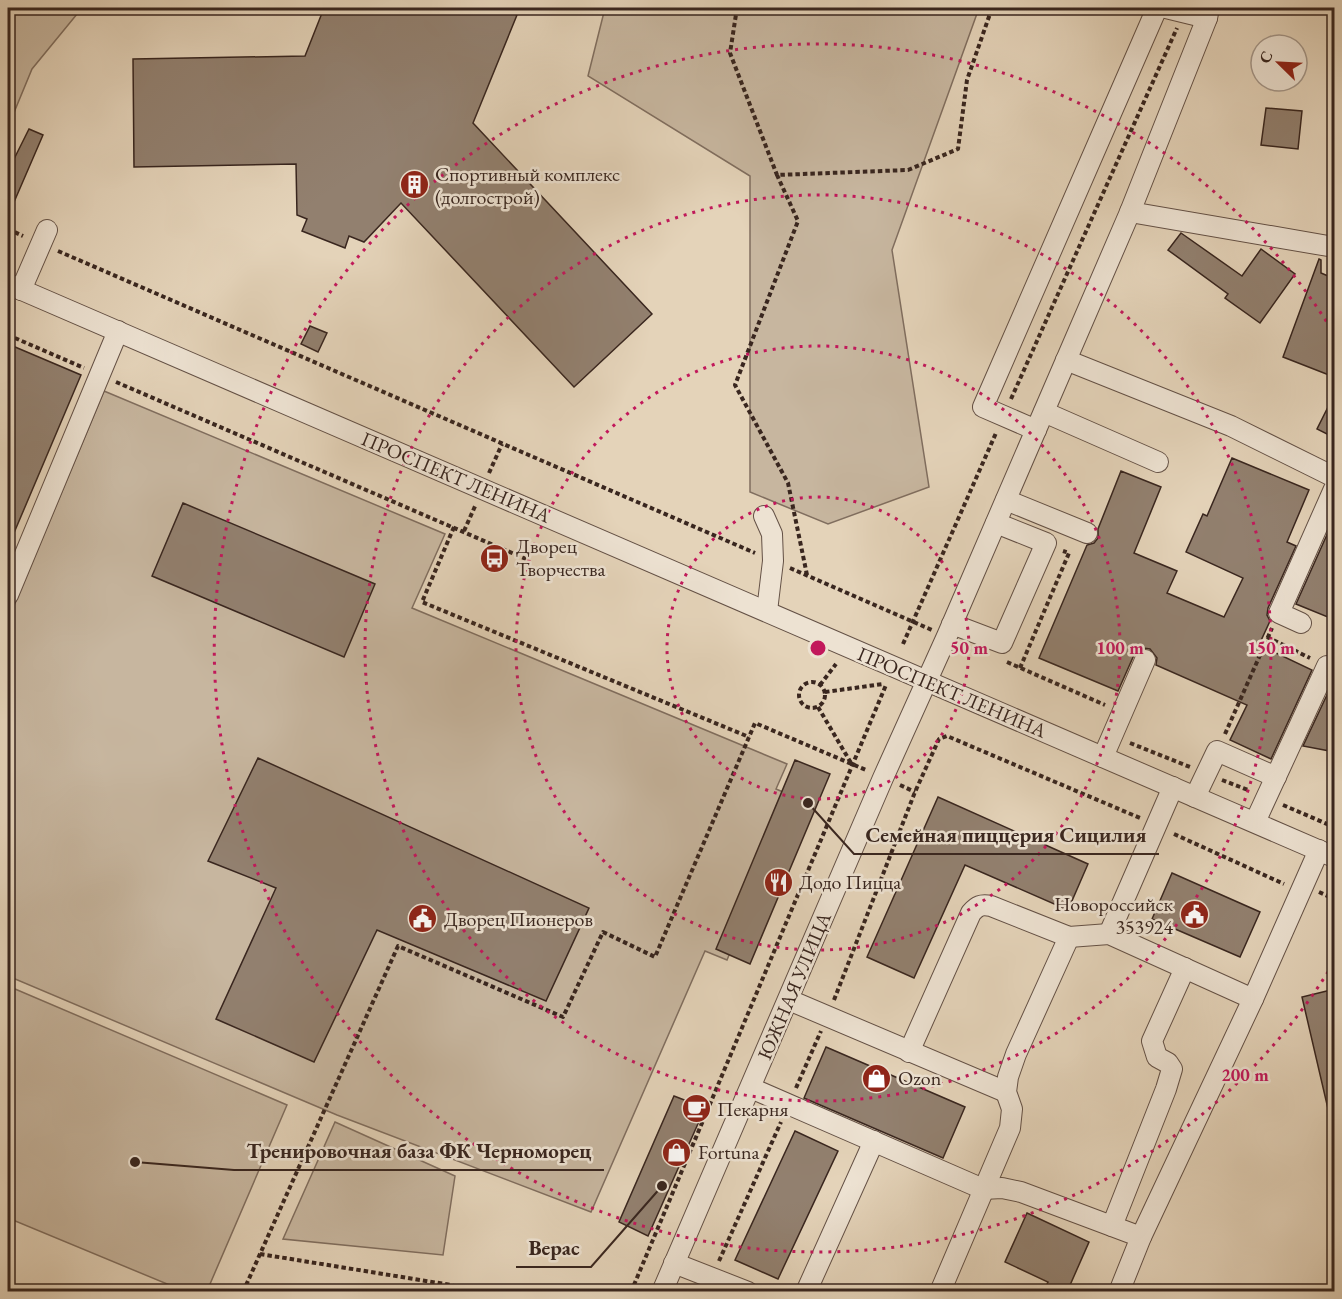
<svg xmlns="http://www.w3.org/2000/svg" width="1342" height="1299" font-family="'EB Garamond',serif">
	<rect width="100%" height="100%" fill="#e4d3b9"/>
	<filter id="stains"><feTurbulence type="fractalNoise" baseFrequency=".00333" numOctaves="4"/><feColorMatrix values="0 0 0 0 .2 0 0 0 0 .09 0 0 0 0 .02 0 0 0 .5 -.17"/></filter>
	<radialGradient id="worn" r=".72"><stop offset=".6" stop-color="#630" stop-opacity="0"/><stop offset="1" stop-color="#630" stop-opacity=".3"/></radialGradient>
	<!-- green -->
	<g fill="#c7b69f" stroke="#806e5f" stroke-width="1.5">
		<polygon points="8,8 82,8 32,69 8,127"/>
		<polygon points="605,8 979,8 892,250 929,487 828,524 750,492 750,176 588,76"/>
		<polygon points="104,391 445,534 412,608 787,764 776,789 795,797 727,960 705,951 591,1212 337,1115 8,976 8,620"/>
		<polygon points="8,986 287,1105 207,1291 184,1291 8,1218"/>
		<polygon points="335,1122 455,1176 443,1255 283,1239"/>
	</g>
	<!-- building -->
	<g fill="#92806f" stroke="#39261f" stroke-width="1.5">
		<polygon points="324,8 497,8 517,15 473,123 652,314 574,387 401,203 364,242 349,236 345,248 302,231 307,219 297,215 296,164 134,167 133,59 305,56"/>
		<polygon points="1266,108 1302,111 1298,149 1261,145"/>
		<polygon points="29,129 43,135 8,216 8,158 13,161"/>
		<polygon points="1181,233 1242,276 1261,249 1295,274 1260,323 1225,298 1228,294 1168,250"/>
		<polygon points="1319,259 1321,260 1321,273 1335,279 1335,361 1329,375 1283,357"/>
		<polygon points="310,326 327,333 318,352 301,344"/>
		<polygon points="8,344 81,375 8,547"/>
		<polygon points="1335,393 1335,438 1317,429"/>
		<polygon points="1232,458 1309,490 1287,542 1296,546 1268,608 1267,615 1270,621 1259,645 1312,670 1271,759 1230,740 1247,705 1156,665 1157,658 1150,649 1143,648 1134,655 1118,691 1039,658 1087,545 1094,543 1098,538 1098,529 1121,471 1161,487 1134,553 1177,571 1167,593 1224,617 1243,578 1186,552 1203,514 1207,516"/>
		<polygon points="183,503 375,584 344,657 152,576"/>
		<polygon points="1334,519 1335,519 1335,620 1296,604"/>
		<polygon points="1334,680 1335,752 1303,746"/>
		<polygon points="258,758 589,908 546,1001 377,930 314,1062 216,1019 276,888 208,861"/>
		<polygon points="795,760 830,774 750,964 716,949"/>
		<polygon points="938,797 1088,864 1068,910 965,865 914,978 867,957"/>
		<polygon points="1172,873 1260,912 1240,957 1152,919"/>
		<polygon points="1335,989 1335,1108 1328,1109 1302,997"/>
		<polygon points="826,1047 965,1107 943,1158 804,1098"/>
		<polygon points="674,1096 705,1108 648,1236 619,1222"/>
		<polygon points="795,1131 838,1151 778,1279 735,1260"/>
		<polygon points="1027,1213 1089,1242 1067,1292 1043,1292 1048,1282 1005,1262"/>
	</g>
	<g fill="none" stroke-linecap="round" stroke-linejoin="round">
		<defs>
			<g id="minor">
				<polyline points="1166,8 1207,18"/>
				<polyline points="1130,212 1334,247"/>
				<polyline points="8,284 1334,857"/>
				<polyline points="21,290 47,230"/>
				<polyline points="1066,360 1231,426 1334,477"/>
				<polyline points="1044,412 1158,462"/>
				<polyline points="1036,430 983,407 1157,8"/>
				<polyline points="1006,500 1087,533"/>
				<polyline points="764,516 772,534 773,561 767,611"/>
				<polyline points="8,595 118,331"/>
				<polyline points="1301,623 1279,613 1334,489"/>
				<polyline points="952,624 1002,643 1046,543 996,523"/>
				<polyline points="1103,757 1145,660"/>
				<polyline points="1195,797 1217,751 1276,777"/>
				<polyline points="1255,822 1327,666"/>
				<polyline points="1109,934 1173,787"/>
				<polyline points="789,1000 1006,1092"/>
				<path d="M909,1052L971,913C977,906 981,904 991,906L1069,937L1109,934L1253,999L1319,850"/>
				<polyline points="751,1088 983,1189 1002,1188 1021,1192 1141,1237"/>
				<polyline points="1112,1226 1166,1089 1172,1069 1168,1063 1157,1057 1152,1041 1185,968"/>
				<polyline points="674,1263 748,1292"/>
				<polyline points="662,1292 883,778 947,636 1130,212 1207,18 1209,8"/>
				<polyline points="806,1292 874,1141"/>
				<polyline points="940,1292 1010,1128 1012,1109 1006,1092 1008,1077 1016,1054 1069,937"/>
				<polyline points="1119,1292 1141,1237 1253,999"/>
			</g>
		</defs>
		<!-- minor casing -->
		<use href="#minor" stroke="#645146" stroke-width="22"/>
		<!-- path -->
		<g stroke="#39261f" stroke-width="4" stroke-dasharray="4.5 3" stroke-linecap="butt">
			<polyline points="737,8 730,53 777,175"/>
			<polyline points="8,229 23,236"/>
			<polyline points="58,251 755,553"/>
			<polyline points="8,335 84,368"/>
			<polyline points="116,382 526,559"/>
			<polyline points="1011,399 1177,28"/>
			<polyline points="489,473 502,444"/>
			<polyline points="454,527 422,602 749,737"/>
			<polyline points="464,531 476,504"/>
			<polyline points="790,568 932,630"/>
			<polyline points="807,575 788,483 735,385 798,221 777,175 908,170 958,149 967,80 992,8"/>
			<polyline points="1267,637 1310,658"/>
			<polyline points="903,644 996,433"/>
			<polyline points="1007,662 1105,705"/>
			<polyline points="1020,668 1069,553 1063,551"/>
			<circle cx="812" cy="695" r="13"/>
			<polyline points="820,685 836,664"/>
			<polyline points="825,692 883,684"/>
			<polyline points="818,707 851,763"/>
			<polyline points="1225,734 1272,628"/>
			<polyline points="1130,743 1190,767"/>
			<polyline points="1222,780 1248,790"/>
			<polyline points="900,785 915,792"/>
			<polyline points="1283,805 1334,827"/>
			<polyline points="1174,834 1284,884"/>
			<polyline points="1319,892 1334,899"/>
			<polyline points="834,1000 915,792 939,739 947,736 1140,818"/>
			<polyline points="796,1088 821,1031"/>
			<polyline points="260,1254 451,1285 470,1292"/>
			<polyline points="719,1261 781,1122"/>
			<polyline points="243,1292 398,946 563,1017 603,932 655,957 755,723 866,770"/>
			<polyline points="631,1292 886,685"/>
		</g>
		<!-- minor -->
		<use href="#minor" stroke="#ede2d2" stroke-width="20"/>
	</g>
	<!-- distance rings -->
	<g fill="none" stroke="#c2185b" stroke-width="3" stroke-dasharray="3 6">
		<circle cx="818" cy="648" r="151"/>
		<circle cx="818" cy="648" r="302"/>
		<circle cx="818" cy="648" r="453"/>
		<path d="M1333 964A604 604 0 1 1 1333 332"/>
	</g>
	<!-- icons -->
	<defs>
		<symbol id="building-disc" viewBox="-11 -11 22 22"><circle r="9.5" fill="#8f2418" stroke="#ede2d2"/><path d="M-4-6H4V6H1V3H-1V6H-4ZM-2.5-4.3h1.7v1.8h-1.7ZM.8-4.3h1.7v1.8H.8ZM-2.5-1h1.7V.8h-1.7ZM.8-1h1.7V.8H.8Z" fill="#fff"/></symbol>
		<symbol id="bus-disc" viewBox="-11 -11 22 22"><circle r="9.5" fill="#8f2418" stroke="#ede2d2"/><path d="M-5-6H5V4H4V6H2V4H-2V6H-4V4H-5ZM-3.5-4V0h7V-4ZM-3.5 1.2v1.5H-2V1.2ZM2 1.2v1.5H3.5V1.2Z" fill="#fff"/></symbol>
		<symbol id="restaurant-disc" viewBox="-11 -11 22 22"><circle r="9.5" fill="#8f2418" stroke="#ede2d2"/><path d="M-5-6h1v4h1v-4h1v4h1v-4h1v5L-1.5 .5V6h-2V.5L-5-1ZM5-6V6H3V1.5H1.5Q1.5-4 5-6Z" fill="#fff"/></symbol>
		<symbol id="civic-disc" viewBox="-11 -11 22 22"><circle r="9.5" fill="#8f2418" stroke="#ede2d2"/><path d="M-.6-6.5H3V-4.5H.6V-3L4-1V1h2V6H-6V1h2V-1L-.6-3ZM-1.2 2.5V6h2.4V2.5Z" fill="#fff"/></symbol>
		<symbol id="shop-disc" viewBox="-11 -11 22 22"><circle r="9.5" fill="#8f2418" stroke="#ede2d2"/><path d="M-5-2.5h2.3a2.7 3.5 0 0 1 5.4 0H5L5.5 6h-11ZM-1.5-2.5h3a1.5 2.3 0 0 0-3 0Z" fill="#fff"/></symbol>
		<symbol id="cafe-disc" viewBox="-11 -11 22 22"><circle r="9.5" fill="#8f2418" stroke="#ede2d2"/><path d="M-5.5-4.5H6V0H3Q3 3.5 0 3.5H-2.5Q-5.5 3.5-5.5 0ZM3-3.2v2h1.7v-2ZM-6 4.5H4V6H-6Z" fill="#fff"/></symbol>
	</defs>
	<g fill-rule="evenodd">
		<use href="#building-disc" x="398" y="168" width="33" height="33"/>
		<use href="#bus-disc" x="478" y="542" width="33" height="33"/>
		<use href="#restaurant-disc" x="762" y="866" width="33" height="33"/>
		<use href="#civic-disc" x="1178" y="898" width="33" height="33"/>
		<use href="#civic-disc" x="406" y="902" width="33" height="33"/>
		<use href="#shop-disc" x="860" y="1062" width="33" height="33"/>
		<use href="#cafe-disc" x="680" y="1092" width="33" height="33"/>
		<use href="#shop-disc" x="660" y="1136" width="33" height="33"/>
	</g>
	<g text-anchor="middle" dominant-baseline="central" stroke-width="5" stroke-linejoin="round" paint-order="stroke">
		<!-- poi labels -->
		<g font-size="20" fill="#39261f" stroke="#ede2d2" text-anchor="start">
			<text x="435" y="174">Спортивный комплекс<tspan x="435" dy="23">(долгострой)</tspan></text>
			<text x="516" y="546">Дворец<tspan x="516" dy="23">Творчества</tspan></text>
			<text x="799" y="882">Додо Пицца</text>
			<text x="1173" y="904" text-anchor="end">Новороссийск<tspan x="1173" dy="23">353924</tspan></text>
			<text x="444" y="919">Дворец Пионеров</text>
			<text x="898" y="1078">Ozon</text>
			<text x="717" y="1109">Пекарня</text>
			<text x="698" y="1152">Fortuna</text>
		</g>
		<!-- street labels -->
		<g font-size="20" fill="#39261f" stroke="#ede2d2">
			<text transform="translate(456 477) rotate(23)">ПРОСПЕКТ ЛЕНИНА</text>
			<text transform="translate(952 692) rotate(23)">ПРОСПЕКТ ЛЕНИНА</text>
			<text transform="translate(794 986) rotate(-67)">ЮЖНАЯ УЛИЦА</text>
		</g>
	</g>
	<circle cx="818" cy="648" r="9" fill="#c2185b" stroke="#ede2d2" stroke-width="3"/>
	<g font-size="18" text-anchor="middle" font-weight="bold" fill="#c2185b" stroke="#ede2d2" stroke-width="5" stroke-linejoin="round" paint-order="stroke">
		<text x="969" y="654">50 m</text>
		<text x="1120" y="654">100 m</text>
		<text x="1271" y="654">150 m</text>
		<text x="1245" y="1081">200 m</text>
	</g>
	<!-- callouts -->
	<path fill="none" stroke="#39261f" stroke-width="2" d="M808 803L854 854H1159M135 1162L234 1170H604M662 1186L591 1267H516"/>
	<g fill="#39261f" stroke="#ede2d2" stroke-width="2">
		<circle cx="808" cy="803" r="6"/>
		<circle cx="135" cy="1162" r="6"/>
		<circle cx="662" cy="1186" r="6"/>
	</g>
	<g font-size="21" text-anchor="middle" font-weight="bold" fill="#39261f" stroke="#ede2d2" stroke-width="5" stroke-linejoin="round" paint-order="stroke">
		<text x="1006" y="842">Семейная пиццерия Сицилия</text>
		<text x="419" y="1158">Тренировочная база ФК Черноморец</text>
		<text x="554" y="1255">Верас</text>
	</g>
	<!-- margin -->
	<rect width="1342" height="1299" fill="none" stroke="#e4d3b9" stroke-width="30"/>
	<rect x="9" y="9" width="1324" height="1281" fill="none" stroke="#39261f" stroke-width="3"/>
	<rect x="15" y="15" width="1312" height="1269" fill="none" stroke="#39261f" stroke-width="1.5"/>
	<!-- north arrow -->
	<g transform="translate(1279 63) rotate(294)"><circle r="28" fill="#ede2d2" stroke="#a5978a" stroke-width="1.5"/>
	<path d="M0-4.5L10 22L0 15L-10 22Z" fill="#8f2418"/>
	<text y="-9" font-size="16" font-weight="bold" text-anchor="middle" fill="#39261f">С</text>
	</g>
	<rect width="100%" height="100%" filter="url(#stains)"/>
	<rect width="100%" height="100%" fill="url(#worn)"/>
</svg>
